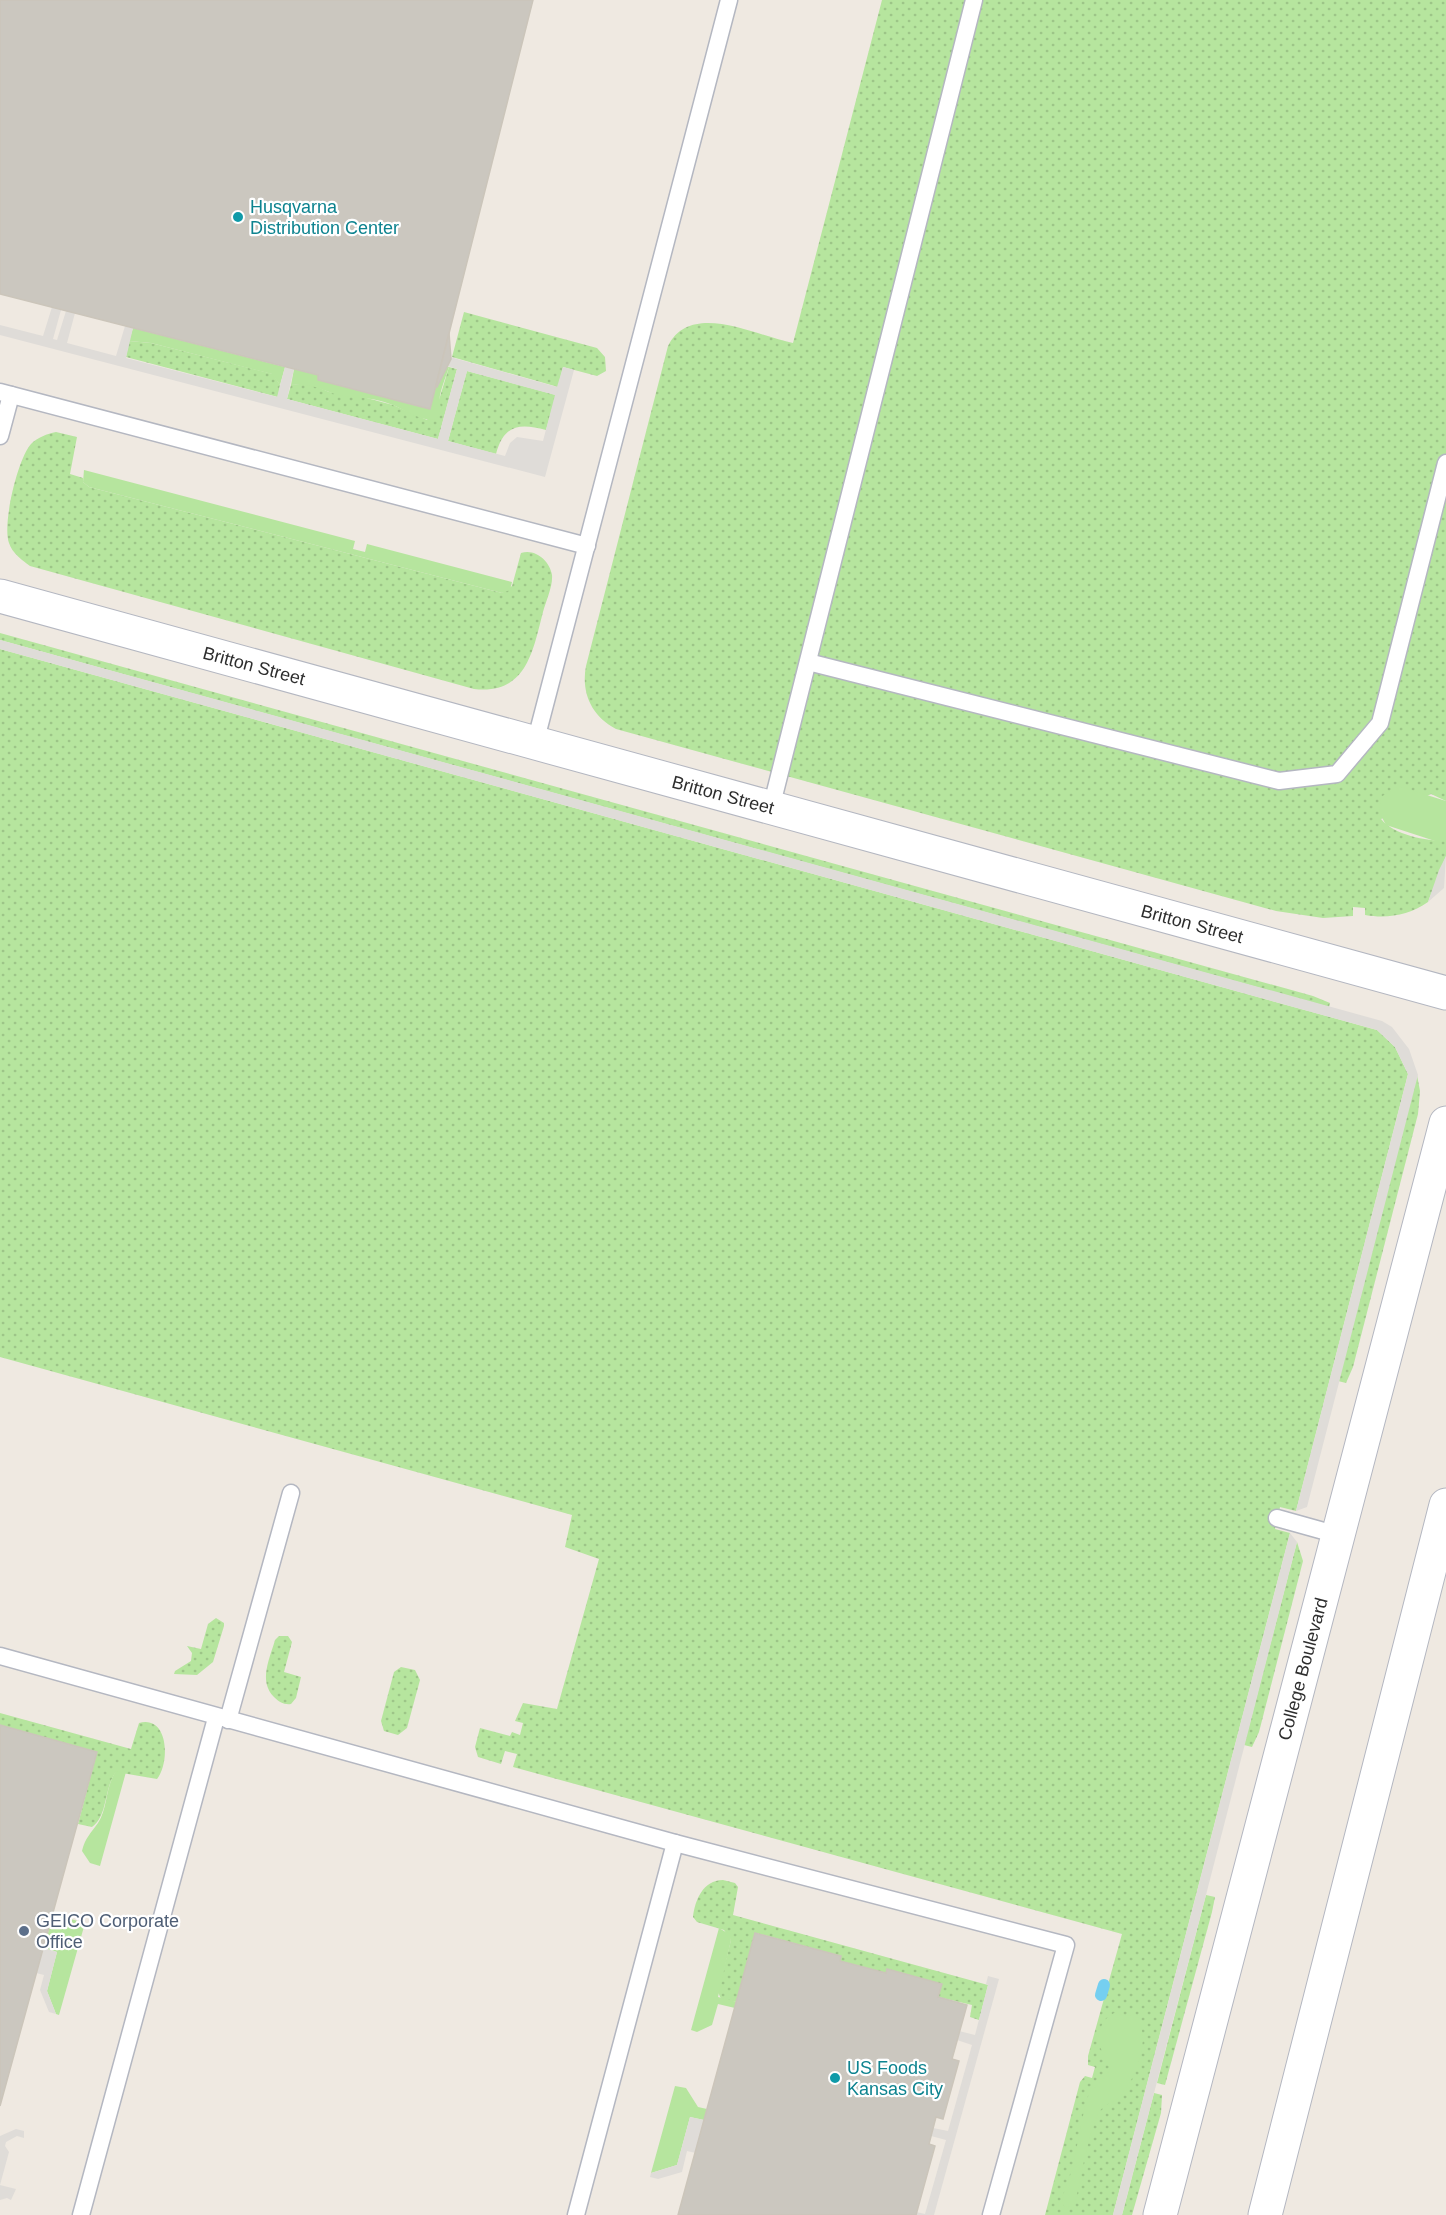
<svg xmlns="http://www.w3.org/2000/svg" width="1446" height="2215" font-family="Arial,sans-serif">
	<defs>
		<pattern id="grass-dots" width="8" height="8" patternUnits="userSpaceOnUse" patternTransform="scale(1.5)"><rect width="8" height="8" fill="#b6e59e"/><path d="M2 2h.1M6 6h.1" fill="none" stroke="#9dc588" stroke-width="1.8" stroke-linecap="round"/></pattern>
	</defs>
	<rect width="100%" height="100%" fill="#efe9e1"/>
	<!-- grass -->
	<g fill="url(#grass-dots)">
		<path d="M882,0H1446V801L1431,794L1381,819C1394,835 1426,841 1446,841V856L1428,902C1409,915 1388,919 1365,915V908L1353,907V916L1323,918L1276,911L616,729C591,716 581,692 586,666L668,346C691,300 756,336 793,343Z"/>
		<polygon points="464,312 597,348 605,357 606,371 597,376 563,367 558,387 452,357"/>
		<polygon points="129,341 151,343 273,374 280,385 278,397 126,357"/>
		<polygon points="449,367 457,369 438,439 287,399 291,385 308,383 329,392 359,396 393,405 427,420 439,400"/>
		<path d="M467,371L556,395L546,430C520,423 504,424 496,454L448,441Z"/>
		<path d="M56,432L77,437L70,474L83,478V482L89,487L502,593L512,586L521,553C535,548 550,561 552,575C553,586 546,601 543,612C533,650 527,695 474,689L30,566C22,560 12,553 9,543C2,524 18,458 31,444C38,437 47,434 56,432Z"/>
		<polygon points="0,633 1313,996 1330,1003 1329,1007 0,640"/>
		<polygon points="0,649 1377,1030 1395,1047 1408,1074 1296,1511 1280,1507 1275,1529 1290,1533 1113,2215 1045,2215 1080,2082 1085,2076 1092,2078 1095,2067 1088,2065 1088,2056 1122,1934 513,1767 517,1754 505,1751 501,1764 478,1757 475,1747 480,1728 510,1736 512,1732 520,1735 523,1723 515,1721 523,1703 557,1709 599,1559 565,1547 572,1515 0,1357"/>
		<polygon points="1417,1075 1420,1091 1418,1114 1353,1367 1346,1383 1338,1381"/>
		<polygon points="1297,1542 1303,1561 1259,1732 1252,1747 1244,1745"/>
		<polygon points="216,1618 224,1623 224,1626 213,1662 197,1675 174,1674 175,1671 191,1661 192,1653 187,1646 201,1649 208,1624"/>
		<path d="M279,1636H288L292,1642L284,1672L301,1677L296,1698L291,1704C284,1705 279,1702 274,1697C258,1681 270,1658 275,1640Z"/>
		<polygon points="401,1667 415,1670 420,1680 407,1728 398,1735 384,1731 381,1721 394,1672"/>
		<path d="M0,1713L131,1749L139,1723C169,1715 170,1763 157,1779L116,1772C104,1787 108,1816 92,1827L78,1824L97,1752L0,1725Z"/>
		<path d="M723,1880L735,1883L738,1887L733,1915L988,1985L979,2020L970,2017L972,2005L938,1997L941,1984L887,1969L886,1973L840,1961L841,1956L756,1933L737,2002L721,1999L718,1992L731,1940L724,1930L697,1922L693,1917C695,1900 703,1880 723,1880Z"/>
		<polygon points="1206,1895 1215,1897 1212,1912 1165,2085 1157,2083"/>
		<polygon points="1154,2093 1162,2095 1161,2113 1132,2215 1122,2215"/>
	</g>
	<!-- garden -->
	<g fill="#b6e59e">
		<polygon points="133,328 285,367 280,385 272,374 151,343 129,341"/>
		<path d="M441,364L449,367C446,376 442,386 440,395C438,406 447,413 433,420C418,420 404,409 390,404C375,398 360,398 344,396C322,392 314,382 291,385L294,369L318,375V380Z"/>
		<polygon points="84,470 355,541 353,549 365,552 367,544 512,582 510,590 502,593 89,487 83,482"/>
		<polygon points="1398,786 1446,801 1446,841 1435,841 1386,825 1379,812 1381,797"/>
		<path d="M116,1771L126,1772L100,1866L90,1863L82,1851C85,1838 91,1833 98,1823C108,1808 105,1787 116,1771Z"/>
		<polygon points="53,1914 85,1923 59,2015 56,2014 47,1991 57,1952 44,1948"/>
		<polygon points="719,1928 729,1934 731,1940 718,1997 737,2002 735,2008 718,2004 712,2025 697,2032 691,2030"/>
		<path d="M1114,2013L1131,2016L1140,2024C1149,2045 1134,2082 1119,2097C1112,2103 1102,2105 1098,2114C1086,2142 1082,2174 1075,2203L1065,2209L1062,2202L1063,2195L1072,2170L1086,2101C1092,2085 1106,2083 1110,2067L1097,2041L1103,2021Z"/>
		<polygon points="675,2086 686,2088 698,2107 707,2109 704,2120 690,2117 677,2165 651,2173"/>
	</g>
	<!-- plaza -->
	<g fill="#dfdcd8" fill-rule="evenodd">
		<path d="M52,307L61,310L53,339L57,340L66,311L75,313L67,343L116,356L125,326L133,328L126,358L277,397L285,367L294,369L287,399L438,439L457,369L441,364L443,355L557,387L563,367L574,370L545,477L0,335V325L43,336ZM467,371L555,395L543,441L517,437L510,443L505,456L448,441Z"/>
		<polygon points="0,640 1382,1021 1392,1027 1409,1049 1418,1075 1307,1507 1296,1511 1408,1074 1395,1047 1377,1030 0,649"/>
		<polygon points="1446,856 1444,888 1428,902 1439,870"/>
		<polygon points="1290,1533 1297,1542 1206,1895 1122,2215 1113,2215"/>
		<polygon points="44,1948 57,1952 47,1991 56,2014 49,2012 40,1990 44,1975 36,1973"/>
		<polygon points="988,1976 999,1979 934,2215 916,2215 916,2212 925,2214 946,2140 931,2136 933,2128 948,2131 972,2045 957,2040 959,2031 975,2035 988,1985 986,1984"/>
		<polygon points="690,2117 704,2120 696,2153 687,2151 682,2172 658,2179 650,2177 651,2173 677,2165"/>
		<polygon points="16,2129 24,2131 24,2138 17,2136 6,2142 5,2146 9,2152 0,2185 16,2189 11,2200 7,2198 0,2200 0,2136"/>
	</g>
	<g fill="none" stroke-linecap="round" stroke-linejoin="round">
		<!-- stream -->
		<polyline stroke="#75cff0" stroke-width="12" points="1101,1995 1104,1985"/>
	</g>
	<!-- building -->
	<g fill="#cbc7bf" stroke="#cbc5ba" stroke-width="1.5">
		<polygon points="0,0 533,0 430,409 318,380 318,375 0,294"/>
		<polygon points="449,333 451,359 437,387 436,386"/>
		<polygon points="0,1725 97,1752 0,2106"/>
		<polygon points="755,1933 841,1956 840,1961 886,1973 887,1969 942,1984 938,1997 967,2005 952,2059 959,2061 943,2119 936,2117 929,2144 935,2146 916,2215 678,2215"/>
	</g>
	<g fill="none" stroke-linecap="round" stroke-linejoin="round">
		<defs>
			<g id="lane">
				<polyline points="0,392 587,546"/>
				<polyline points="0,436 11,395"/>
				<polyline points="808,662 1279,781 1337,774 1380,723 1446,463"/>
				<polyline points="535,743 729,0"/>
				<polyline points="771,808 974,0"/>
				<polyline points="1277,1518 1338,1535"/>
				<polyline points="0,1656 675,1843 1066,1945 991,2215"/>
				<polyline points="228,1720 291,1493"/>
				<polyline points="81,2215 216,1718"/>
				<polyline points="576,2215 675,1843"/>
			</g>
			<polyline id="street" points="0,596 1446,993"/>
			<g id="secondary">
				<polyline points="1160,2215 1446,1123"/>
				<polyline points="1265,2215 1446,1505"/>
			</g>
		</defs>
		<!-- lane casing -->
		<use href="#lane" stroke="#b4b7c1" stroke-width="19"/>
		<!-- street casing -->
		<use href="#street" stroke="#b4b7c1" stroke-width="35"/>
		<!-- secondary casing -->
		<use href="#secondary" stroke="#b4b7c1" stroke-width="35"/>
		<!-- lane -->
		<use href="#lane" stroke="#fff" stroke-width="16"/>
		<!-- street -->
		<use href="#street" stroke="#fff" stroke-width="33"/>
		<!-- secondary -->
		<use href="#secondary" stroke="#fff" stroke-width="33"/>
	</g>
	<!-- markers -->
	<g fill="#0f9aa8" stroke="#fff" stroke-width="2">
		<circle cx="238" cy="217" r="6"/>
		<circle cx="835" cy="2078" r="6"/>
	</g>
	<circle fill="#5c6f8a" stroke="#fff" stroke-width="2" cx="24" cy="1931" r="6"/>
	<g text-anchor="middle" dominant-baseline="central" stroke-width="4.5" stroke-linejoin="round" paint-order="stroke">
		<!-- culture labels -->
		<g font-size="18" fill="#0d838f" stroke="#fff" text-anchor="start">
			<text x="250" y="207">Husqvarna<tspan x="250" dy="21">Distribution Center</tspan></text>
			<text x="847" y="2068">US Foods<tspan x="847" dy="21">Kansas City</tspan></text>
		</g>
		<!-- street labels -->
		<g font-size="18" fill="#2e2e2e" stroke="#fff">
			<text transform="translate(254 666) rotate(15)">Britton Street</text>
			<text transform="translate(723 795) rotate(15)">Britton Street</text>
			<text transform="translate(1192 924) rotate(15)">Britton Street</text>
			<text transform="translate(1303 1669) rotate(-75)">College Boulevard</text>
		</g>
		<!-- service labels -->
		<g font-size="18" fill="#4e5e75" stroke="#fff" text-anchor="start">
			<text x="36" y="1921">GEICO Corporate<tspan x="36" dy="21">Office</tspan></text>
		</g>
	</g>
</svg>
